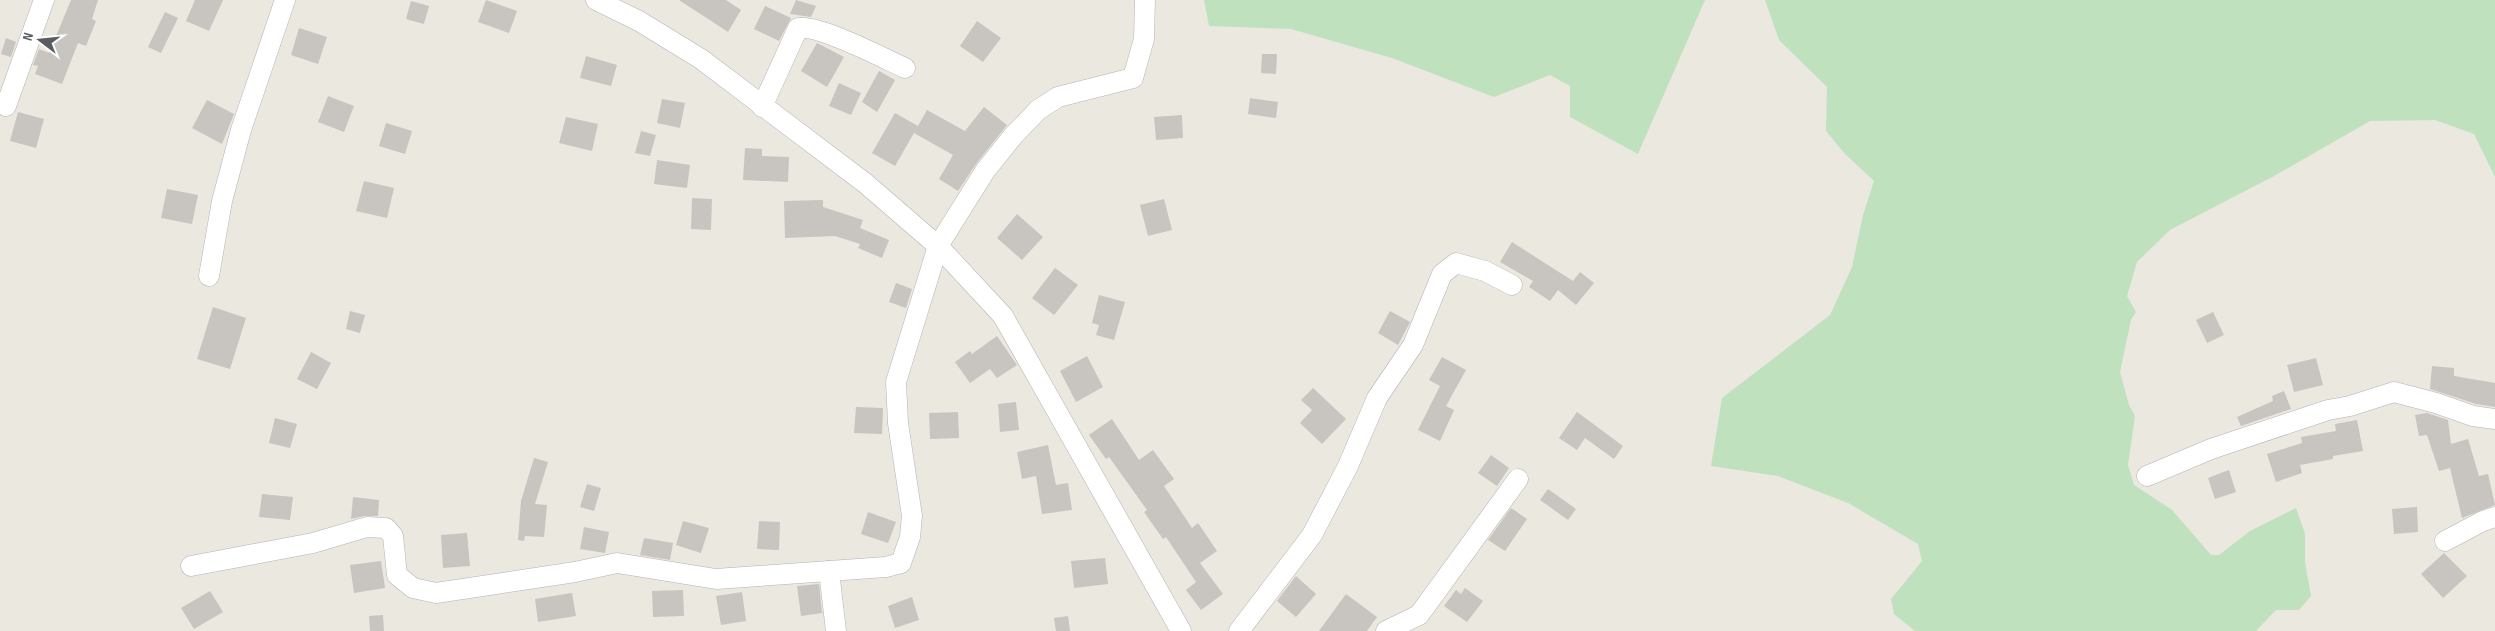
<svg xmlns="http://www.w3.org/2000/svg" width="2495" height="631" font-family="'Sofia Sans Condensed',sans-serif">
	<rect width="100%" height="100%" fill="#ebe8e0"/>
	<!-- green -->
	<g fill="#bfe1be">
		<polygon points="1204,0 1705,0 1638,154 1570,117 1570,86 1550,75 1494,97 1392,58 1291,29 1209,26"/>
		<polygon points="1765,0 2495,0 2495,177 2474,134 2435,120 2370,121 2274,176 2170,230 2137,262 2127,296 2136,312 2131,320 2120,372 2129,405 2135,416 2128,465 2134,485 2172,510 2211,555 2219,555 2250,531 2296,508 2305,534 2305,562 2311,596 2299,610 2276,610 2256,631 1915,631 1894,614 1891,599 1922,561 1918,544 1848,503 1778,476 1711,466 1722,398 1830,315 1852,267 1863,215 1874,181 1845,154 1826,131 1827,87 1779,40"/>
	</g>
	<!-- building -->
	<g fill="#c8c4bf">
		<polygon points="71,0 98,0 92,19 96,21 86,46 78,43 62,84 35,74 38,66 33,65 39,49 49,53"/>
		<polygon points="195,0 223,0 209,31 186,21"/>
		<polygon points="486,0 517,11 509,33 478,22"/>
		<polygon points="679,0 726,0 741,10 728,32"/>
		<polygon points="796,0 816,6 811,17 790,14"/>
		<polygon points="411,1 429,6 424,24 406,19"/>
		<polygon points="765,6 791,18 779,41 754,29"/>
		<polygon points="165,12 178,18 161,53 148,47"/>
		<polygon points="977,21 1001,38 983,62 960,46"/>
		<polygon points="299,28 327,37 318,64 291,55"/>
		<polygon points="6,38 16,42 11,57 1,54"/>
		<polygon points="817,43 844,57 827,87 801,71"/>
		<polygon points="1262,54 1277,54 1276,74 1261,73"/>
		<polygon points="586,56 617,65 611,86 580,78"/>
		<polygon points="879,71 895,80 877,112 862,102"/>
		<polygon points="839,83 861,93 851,115 829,106"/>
		<polygon points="328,96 354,106 344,132 318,122"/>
		<polygon points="1250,98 1278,102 1276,118 1248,114"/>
		<polygon points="662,99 685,103 680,128 657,123"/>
		<polygon points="207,100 234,114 222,144 192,128"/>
		<polygon points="984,107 1007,125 976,164 958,191 939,179 953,155 914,133 927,110 965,131"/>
		<polygon points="18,112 44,119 36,148 10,141"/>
		<polygon points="895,113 918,126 895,166 872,153"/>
		<polygon points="1182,115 1183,138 1156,140 1154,117"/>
		<polygon points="566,117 598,124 592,151 559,143"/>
		<polygon points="386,123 412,131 405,154 379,146"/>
		<polygon points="641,131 656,135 650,156 635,153"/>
		<polygon points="745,148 762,149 762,156 789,157 788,182 743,180"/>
		<polygon points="657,160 690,165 687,188 654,184"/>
		<polygon points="364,181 394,188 387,218 356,211"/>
		<polygon points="167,189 198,195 192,224 161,218"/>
		<polygon points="692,198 712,199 711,230 691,229"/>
		<polygon points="1164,199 1172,230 1148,236 1140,205"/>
		<polygon points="823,200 823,207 863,220 860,228 889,240 882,258 858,248 860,244 835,236 785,238 784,201"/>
		<polygon points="1017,214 1043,237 1022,260 997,238"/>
		<polygon points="1512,242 1573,281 1580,272 1594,283 1576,305 1558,290 1550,301 1529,287 1533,281 1500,262"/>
		<polygon points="1055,268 1078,285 1054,315 1032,298"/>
		<polygon points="896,283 912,289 906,308 889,302"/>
		<polygon points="1099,295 1125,302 1114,340 1096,335 1099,325 1092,323"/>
		<polygon points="213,307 246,318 230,369 197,359"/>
		<polygon points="350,311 365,315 360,333 346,329"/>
		<polygon points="1390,311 1410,322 1398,345 1378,333"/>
		<polygon points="2213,312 2224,335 2207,343 2196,320"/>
		<polygon points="997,336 1017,365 997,378 990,369 970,383 955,362 970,351 972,354"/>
		<polygon points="311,352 331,363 317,389 297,379"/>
		<polygon points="1087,356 1103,387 1076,402 1060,371"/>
		<polygon points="1442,357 1466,370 1446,406 1454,410 1440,441 1418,430 1440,386 1429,380"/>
		<polygon points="2316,358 2323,385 2294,392 2287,365"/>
		<polygon points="2432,366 2454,368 2454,376 2495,383 2495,407 2476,404 2430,389"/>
		<polygon points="1313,388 1346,419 1322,444 1300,423 1312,410 1301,400"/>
		<polygon points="2284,391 2291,409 2241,426 2237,417 2273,401 2272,396"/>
		<polygon points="1016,402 1019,430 1000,432 998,404"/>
		<polygon points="856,407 883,408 882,434 854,433"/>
		<polygon points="958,412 959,438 930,439 929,413"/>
		<polygon points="1577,412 1623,446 1614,459 1585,438 1577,450 1559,438"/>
		<polygon points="2427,413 2448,420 2451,444 2468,439 2479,476 2488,474 2495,505 2462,518 2450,468 2439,471 2427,435 2419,436 2415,415"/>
		<polygon points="275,418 297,424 290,448 269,443"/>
		<polygon points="1112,419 1139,460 1153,450 1174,479 1164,486 1192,528 1198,523 1217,551 1200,563 1223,594 1201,610 1186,590 1196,582 1166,537 1163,539 1144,512 1147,510 1109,457 1106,459 1089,435"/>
		<polygon points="2357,420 2363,451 2333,456 2333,459 2300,465 2302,473 2276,482 2267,454 2302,443 2301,437 2336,431 2335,424"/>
		<polygon points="1048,445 1056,485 1068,483 1072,510 1042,514 1036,476 1022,479 1017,452"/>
		<polygon points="1491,455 1509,468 1497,486 1478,473"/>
		<polygon points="534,458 548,462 535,504 547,505 544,537 525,536 524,541 518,540 521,501"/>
		<polygon points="2229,470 2236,492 2215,499 2208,478"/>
		<polygon points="587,484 601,488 594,511 580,507"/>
		<polygon points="1548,489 1576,509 1568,520 1540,500"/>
		<polygon points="262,494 293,497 290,520 259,517"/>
		<polygon points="353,497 379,500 378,516 364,516 351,519"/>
		<polygon points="2417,507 2418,532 2394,534 2392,509"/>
		<polygon points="1511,508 1527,519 1505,551 1488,540"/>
		<polygon points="868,512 896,522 888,543 861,534"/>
		<polygon points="683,521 709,528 701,553 676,545"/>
		<polygon points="759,521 780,522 779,550 757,549"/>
		<polygon points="584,527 609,532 605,553 580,549"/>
		<polygon points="467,533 470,566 443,568 441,535"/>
		<polygon points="644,538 673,543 670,560 640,555"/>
		<polygon points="2444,553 2467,576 2443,598 2421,574"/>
		<polygon points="1105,558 1108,584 1074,588 1071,561"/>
		<polygon points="381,561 385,588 354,593 350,565"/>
		<polygon points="1296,576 1316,594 1296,617 1277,601"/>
		<polygon points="819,584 822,613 801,616 797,586"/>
		<polygon points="1465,588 1483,601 1467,622 1444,606 1456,590 1461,594"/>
		<polygon points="683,590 684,616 653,617 652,591"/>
		<polygon points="210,591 223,612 194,629 181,608"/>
		<polygon points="742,592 746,621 721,625 716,596"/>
		<polygon points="572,593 576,616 538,622 535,599"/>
		<polygon points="1346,594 1377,617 1367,631 1319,631"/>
		<polygon points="912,597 919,620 895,628 888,606"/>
		<polygon points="383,615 384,631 370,631 369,616"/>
		<polygon points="1068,616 1070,631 1056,631 1054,618"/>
	</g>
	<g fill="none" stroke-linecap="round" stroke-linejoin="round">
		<defs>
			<g id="street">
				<polyline points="596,0 639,21 701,59 865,183 938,246 1003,316 1181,631"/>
				<polyline points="6,106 44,0"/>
				<path d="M762,107L798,28C818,24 883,58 905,68"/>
				<polyline points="209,276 222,201 241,130 285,0"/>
				<polyline points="2147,476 2211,449 2328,410 2350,406 2394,392 2436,403 2473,416 2495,419"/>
				<polyline points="2445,541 2483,521 2495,517"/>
				<polyline points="191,566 313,543 367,527 386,528 393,536 397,575 413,588 436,593 575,572 617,563 716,579 886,567 901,563 910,537 912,516 898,423 896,382 938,246 985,171 1013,136 1038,110 1058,97 1133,78 1144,39 1145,0"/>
				<polyline points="829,571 836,631"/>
				<polyline points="1239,631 1312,535 1348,466 1377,398 1413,345 1442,274 1456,263 1485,271 1512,285"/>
				<polyline points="1386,631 1419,615 1518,479"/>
			</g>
		</defs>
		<!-- street casing -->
		<use href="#street" stroke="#b1b3b7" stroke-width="21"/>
		<!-- street -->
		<use href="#street" stroke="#fff" stroke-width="20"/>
	</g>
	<!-- north arrow -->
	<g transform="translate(40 40) rotate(286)" stroke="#ffffff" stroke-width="4" paint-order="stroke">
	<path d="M0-4L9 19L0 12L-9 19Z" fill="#595c60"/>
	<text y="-8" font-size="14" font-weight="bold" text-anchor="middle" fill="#595c60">N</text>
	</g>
</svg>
